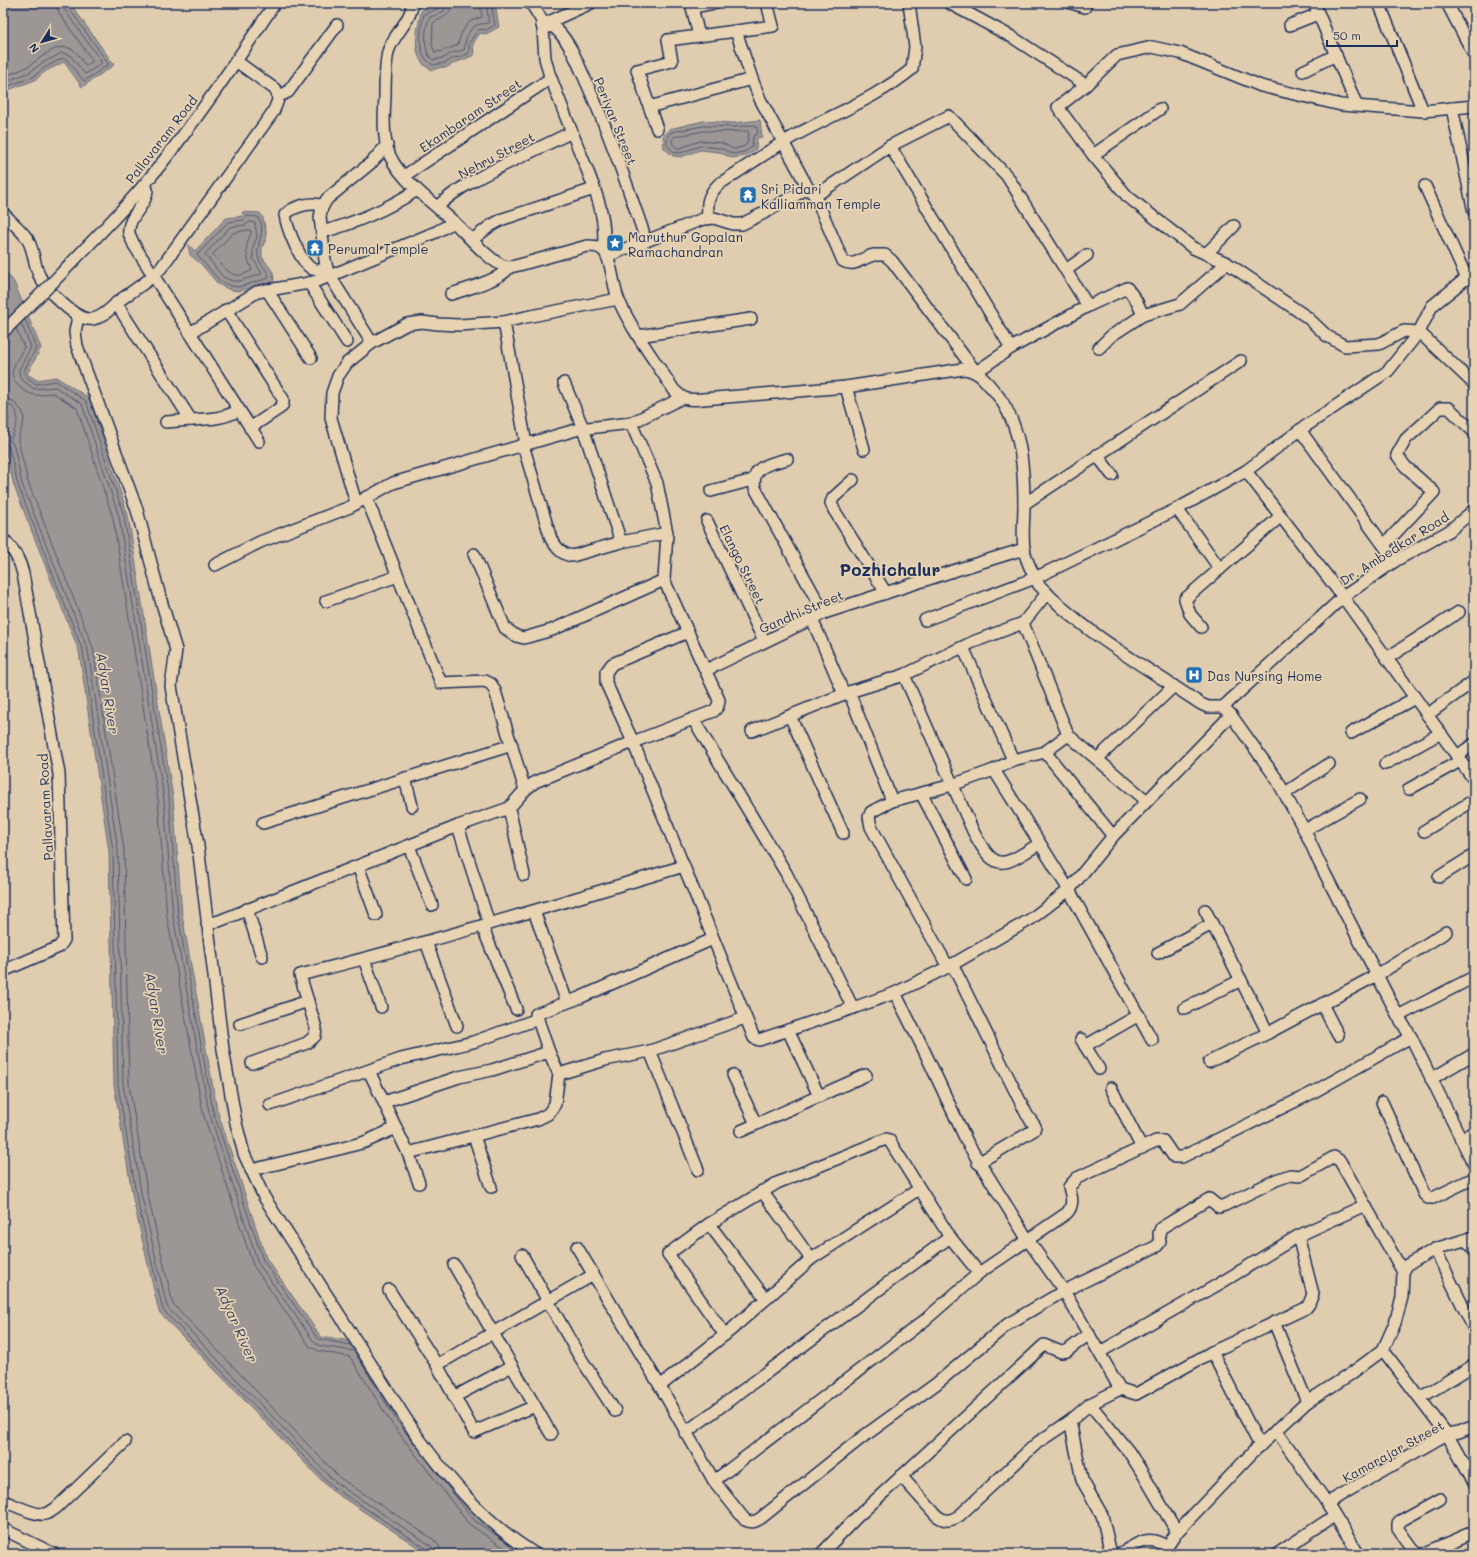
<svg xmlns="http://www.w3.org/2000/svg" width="1477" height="1557" font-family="Mali,sans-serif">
	<rect width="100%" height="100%" fill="#e0cdaf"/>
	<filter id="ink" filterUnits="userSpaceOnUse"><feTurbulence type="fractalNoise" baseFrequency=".025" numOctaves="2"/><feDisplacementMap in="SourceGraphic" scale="8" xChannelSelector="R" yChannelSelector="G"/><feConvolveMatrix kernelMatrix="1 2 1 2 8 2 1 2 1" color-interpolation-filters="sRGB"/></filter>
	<g filter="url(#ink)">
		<!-- water -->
		<g fill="#9c9694" stroke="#686d7e">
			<polygon points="3,3 70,3 114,65 82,87 64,62 46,71 35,80 3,92"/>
			<path d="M442,3H495L499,27L486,34L480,33L473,44L474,55C463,61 456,61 446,68L442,67L432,70C430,68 426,67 424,65C411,50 418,28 421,11Z"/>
			<polygon points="760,120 762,137 757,138 756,149 746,156 732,158 719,152 700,150 681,157 673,156 664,148 663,136 669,129 703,121 734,123"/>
			<polygon points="242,212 260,213 263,218 266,231 266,240 262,247 262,257 273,272 274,281 270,284 260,284 240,291 230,290 218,284 201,264 190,255 188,244 195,251 226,218 244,216"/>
			<polygon points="3,268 14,282 41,348 27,374 37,380 56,377 89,398 128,515 173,798 182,915 217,1110 266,1258 321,1337 359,1342 404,1416 480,1514 539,1554 428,1554 331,1490 159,1312 133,1199 114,1085 109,851 79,651 14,486 3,440 9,418 3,411"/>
		</g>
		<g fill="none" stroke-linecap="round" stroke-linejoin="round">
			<!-- shore -->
			<g stroke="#4f5874" stroke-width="1">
				<path d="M442,3L440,8L424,14C420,30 416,56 433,65L445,63L454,58L463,56L469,53V43L477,31L480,29L486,30L495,25L491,3"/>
				<path d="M447,3L444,11L429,18C425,29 422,52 433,60L444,58L452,53L464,50C465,42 467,29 477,25C481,23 485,25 489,22L486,3"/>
				<path d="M453,3C452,16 443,17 433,23L432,45L435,53C443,51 450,48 458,45C459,37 465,24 473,20C476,19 479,18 482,17L480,3"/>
				<path d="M3,76C11,74 19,71 27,67C38,61 57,41 71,49C78,52 81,60 86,66L92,62V60L59,13L56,3"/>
				<polyline points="3,83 30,72 42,63 62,53 70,55 85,74 101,64 101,61 64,9 62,3"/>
				<polyline points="3,88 33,77 44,68 63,58 67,60 84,81 108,65 108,63 68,7 67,3"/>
				<polygon points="754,125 756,126 758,133 753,137 752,147 744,152 733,154 720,148 700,146 680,153 674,152 667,145 667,137 671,132 703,126 734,127"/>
				<polygon points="704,131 718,132 748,131 749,133 747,144 743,147 733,149 722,143 700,141 680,148 677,148 672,143 672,139 674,137"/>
				<path d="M248,216L257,217C268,228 256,243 258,256C259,265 269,270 269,278L239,287L231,286L220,281L197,255L228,222L244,220Z"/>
				<polygon points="250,222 255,223 257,237 253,246 253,258 262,274 239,281 232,281 223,277 205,254 230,227 245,225"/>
				<path d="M249,230L251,231C251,236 248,239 247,244C245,254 249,262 252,270C238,279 231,276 221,264C218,261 215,258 213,254L233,233Z"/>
				<polyline points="25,319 36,348 24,371 24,375 36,384 56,381 86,401 124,516 169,798 178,916 213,1111 263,1260 318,1339 351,1345"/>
				<polyline points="21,323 31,347 19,370 20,378 34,389 55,387 82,404 119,517 164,799 173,916 209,1112 258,1263 315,1343 320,1346 354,1351 397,1421 417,1447"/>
				<path d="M16,328L24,347C21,354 15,361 13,369C9,381 24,393 35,395C41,396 47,393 53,393L77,408L113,518L158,800L167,917L203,1113L253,1265L310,1347L319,1351L350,1357L392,1424L469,1524L513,1554"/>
				<polyline points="3,398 13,401 23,412 24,420 18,440 28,482 93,648 124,850 129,1084 148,1196 173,1304 340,1478 434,1540 439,1546 441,1554"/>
				<path d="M3,404C25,405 17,428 10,440L14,446L22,484L88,650L118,851L123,1084L142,1198L167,1307L336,1483L430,1545L434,1549V1554"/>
				<polyline points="3,444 6,444 9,447 18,485 83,651 113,851 118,1085 137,1199 163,1310 333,1487 427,1549 429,1554"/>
				<polyline points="438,1474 474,1520 512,1546"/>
			</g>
			<defs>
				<g id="minor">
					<path d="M412,3C413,19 392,36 388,52C385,66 385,82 385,97C384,114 383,132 387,148C395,178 437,205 458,226C468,236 493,265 507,267C510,267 515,266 519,265L587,246C597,246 603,247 607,256C613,270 613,287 619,301C633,332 655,361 674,390C685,401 688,400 703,399L846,387L963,369C976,370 982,377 990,386C1021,419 1024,463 1024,506C1024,520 1022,535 1024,548C1025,559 1034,576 1039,585C1083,633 1148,668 1201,704L1208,707H1223"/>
					<path d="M531,3L541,19L543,29L545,58L549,73C559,99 569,126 580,152C592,183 608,215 603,249"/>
					<polyline points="691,3 699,36"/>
					<polyline points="949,3 1012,37 1086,85"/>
					<polyline points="1071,3 1085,7"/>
					<polyline points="1314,3 1357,106"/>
					<polyline points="1379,3 1423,111"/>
					<polyline points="1447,3 1474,55"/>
					<polyline points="693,7 714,3"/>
					<path d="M542,25C547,26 553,26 556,29C569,41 577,61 584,77C607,127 625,179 643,231L644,242"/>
					<polyline points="542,25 591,3"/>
					<polyline points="1290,25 1318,14"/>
					<polyline points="736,31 773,26 767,3"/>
					<polyline points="1303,71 1336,55"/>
					<polyline points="279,96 288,92 337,25"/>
					<polyline points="1474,106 1423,111 1341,105 1261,86 1180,53 1152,47 1117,55 1086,85 1058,107 1093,155 1127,196 1193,248 1227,263 1307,317 1327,336 1345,346 1379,344 1404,331 1419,332 1474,384"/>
					<polyline points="649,107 752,79"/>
					<polyline points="1452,108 1474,212"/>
					<path d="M657,129L637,70L672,61L668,40L736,31L752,79L760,99L808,188L815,196L843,261C855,268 862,257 874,255C878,255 881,255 885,255L892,261L976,372L1011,348L890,146"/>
					<polyline points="1093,155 1160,109"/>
					<polyline points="404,176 551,78"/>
					<path d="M144,185L147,189C148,205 127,216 129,233C130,237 133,242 134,245L259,441"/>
					<polyline points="1425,186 1467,279"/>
					<polyline points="815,196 890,146 949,116 1007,176 1088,306"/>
					<path d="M323,206C313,201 293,206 285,215C287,228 300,262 312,269C317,271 322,270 327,269"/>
					<path d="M437,207C457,188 483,175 508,163C529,153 551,142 572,132"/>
					<path d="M3,213C11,222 22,230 28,240C34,251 34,264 39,275C45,289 78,323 93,319C105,317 113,305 123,298C136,288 150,281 161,268L273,112C277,103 280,99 276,90L236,61"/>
					<path d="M708,219C707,203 707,196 719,184C740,171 761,156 782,143C825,117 873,101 912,69L915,47L909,3"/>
					<path d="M322,232C356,223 387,209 417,190"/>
					<polyline points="472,240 490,226 503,219 594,189"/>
					<polyline points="1207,253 1234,226"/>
					<polyline points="607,256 703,219 714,218 733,224 742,224 766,212 808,188"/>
					<polyline points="1066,270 1087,255"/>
					<path d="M55,280C92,241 132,202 165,159C204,109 240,56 275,3"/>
					<polyline points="309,283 347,342"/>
					<polyline points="267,290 311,358"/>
					<path d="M451,294C464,290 503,279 509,267"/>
					<polyline points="116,303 191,420 166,422"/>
					<polyline points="226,310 283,399 283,404 280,408 250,428"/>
					<path d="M78,316L75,332L77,346L137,510L160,597L176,650L171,686L198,846L223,1049L236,1123L244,1154L264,1197L415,1433C450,1481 484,1522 535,1554"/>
					<polyline points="504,322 526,444"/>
					<polyline points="190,333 257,292 309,283 320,280 436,232 454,222"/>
					<polyline points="638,336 751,319"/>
					<polyline points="372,343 328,273 325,260 320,217 322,207 327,199 372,162 387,145"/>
					<polyline points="1011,348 1088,306 1127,288 1136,300 1143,315"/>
					<polyline points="1099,348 1111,336 1143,315 1180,304 1227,263"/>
					<polyline points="564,383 583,428 621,542"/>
					<polyline points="846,387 864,449"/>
					<path d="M191,420C208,419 224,419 239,410"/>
					<polyline points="631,423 657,483 667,533 664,580 719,700 718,706 714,711 633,742 754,1038 759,1040 853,1008"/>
					<polyline points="1300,430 1395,561"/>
					<path d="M523,445L551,539C557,548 561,554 572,556L621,542L667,533"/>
					<polyline points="1097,455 1112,475"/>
					<path d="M787,459C770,464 750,466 755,488L824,613"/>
					<polyline points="1246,471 1343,597 1474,780"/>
					<polyline points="853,480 833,498 831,503 834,510 886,593"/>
					<polyline points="711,491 753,480"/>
					<polyline points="366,497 441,683 485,681 491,684 495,691 525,790"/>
					<polyline points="356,503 331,418 332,393 338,376 347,363 372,343 407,324 422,322 438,324 459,325 504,322 526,317 618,299"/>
					<polyline points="1024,504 1241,361"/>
					<polyline points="1177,509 1220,569"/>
					<polyline points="707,521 764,641"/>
					<path d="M3,539C14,549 20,560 23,574L59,774L64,940L59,947L3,971"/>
					<polyline points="1384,545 1434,492 1405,466 1397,455 1406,439 1425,422 1440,408 1449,408 1474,432"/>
					<polyline points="474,554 505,628 516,636 524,638 552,630 664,580"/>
					<polyline points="215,565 260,542 350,507 393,483 579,429 631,423 682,398"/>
					<polyline points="326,601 398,576"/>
					<polyline points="812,619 844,694"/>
					<polyline points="925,620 1035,578 1177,509 1246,471 1300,430 1388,371 1419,332 1432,306 1474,272"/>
					<polyline points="1023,623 1068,735 1147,801"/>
					<polyline points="1201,627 1190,614 1185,599 1281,516"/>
					<polyline points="963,647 1013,760"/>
					<polyline points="1387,658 1459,612"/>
					<polyline points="706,670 824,613 956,570 1024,549"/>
					<path d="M904,675L973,831C996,875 1003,866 1039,844"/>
					<polyline points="849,692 892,801"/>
					<polyline points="1223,707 1343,597 1395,561 1449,531 1474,510"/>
					<polyline points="1231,715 1276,778 1306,833 1319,862 1398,1016 1411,1037 1474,1165"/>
					<polyline points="1427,715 1474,681"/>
					<polyline points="790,716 843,833"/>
					<polyline points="693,719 786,873 853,1008 895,993 948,967 1031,919 1069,890 1113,836 1231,715 1223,707"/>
					<polyline points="752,731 849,692 904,675 973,642 1023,623 1047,593"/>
					<polyline points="1351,733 1415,698"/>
					<polyline points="1045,752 1113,836"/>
					<polyline points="1457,756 1474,744"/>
					<polyline points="1097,759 1174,686"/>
					<polyline points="1385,764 1441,733"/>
					<polyline points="994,770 1069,890 1152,1040"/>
					<polyline points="405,778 412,806"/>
					<polyline points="1409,789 1460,761"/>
					<polyline points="921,793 966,879"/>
					<polyline points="1285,793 1329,764"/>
					<polyline points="509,808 524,875"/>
					<polyline points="263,823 512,745"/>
					<polyline points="458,826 489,924"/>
					<polyline points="1305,830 1360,799"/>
					<polyline points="1424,831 1474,800"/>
					<polyline points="409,846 432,905"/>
					<polyline points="358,866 376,915"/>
					<polyline points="1439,877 1474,855"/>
					<polyline points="247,909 262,957"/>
					<polyline points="1205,910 1268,1033"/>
					<polyline points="534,911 567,1002"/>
					<polyline points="207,924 219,921 458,826 509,808 525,790 535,782 633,742 606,683 606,672 612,664 688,632"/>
					<polyline points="482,926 516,1009"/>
					<polyline points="426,942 457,1026"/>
					<polyline points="1158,953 1212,924"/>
					<polyline points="364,959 381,1007"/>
					<polyline points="952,964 1027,1115 1035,1126 1034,1130 978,1163"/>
					<polyline points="948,967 871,827 869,817 871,812 892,801 952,785 994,770 1013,760 1045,752 1068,735"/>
					<polyline points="895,993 921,1044 968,1144 1028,1240 1064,1291 1120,1389 1136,1394 1212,1352 1306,1308 1309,1304 1313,1294 1298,1236"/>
					<polyline points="1322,1004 1338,1035"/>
					<polyline points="1185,1008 1241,980"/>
					<polyline points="1398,1016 1474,977"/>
					<polyline points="240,1024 308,1001"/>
					<polyline points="788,1030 819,1096"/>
					<polyline points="1081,1039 1099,1069"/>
					<polyline points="1085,1046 1139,1015"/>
					<polyline points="650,1051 698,1170"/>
					<polyline points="1209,1062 1268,1033 1377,975 1446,932"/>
					<path d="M252,1063L307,1043L315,1036L316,1028L300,975C429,943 557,904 684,866"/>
					<polyline points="369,1071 408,1153 419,1183"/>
					<polyline points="559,1074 605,1060 650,1051 745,1018"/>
					<polyline points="733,1075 756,1124"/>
					<polyline points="1431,1079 1472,1055"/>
					<polyline points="1111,1088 1142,1148"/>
					<polyline points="384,1102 459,1077 492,1070 549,1052"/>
					<polyline points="1382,1102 1424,1194 1428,1198 1433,1198 1474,1178"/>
					<polyline points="270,1105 401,1059 473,1042 538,1019"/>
					<polyline points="741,1131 866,1075"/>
					<polyline points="474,1136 491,1187"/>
					<polyline points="1461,1139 1474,1132"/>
					<polyline points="408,1153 538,1119 548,1114 555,1104 559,1074 549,1052 536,1014 579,998 713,939"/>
					<polyline points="251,1170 343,1148 365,1142 396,1128"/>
					<polyline points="762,1191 811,1259"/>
					<polyline points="709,1224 777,1183 886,1139 889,1140 896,1151 950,1237 979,1273"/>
					<polyline points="1466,1240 1474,1249"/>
					<path d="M577,1247L660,1386L714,1481L745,1520C752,1523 755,1522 761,1518L860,1439L936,1384L1008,1324L1064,1291L1157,1246L1160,1242L1159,1233L1161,1228L1209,1199L1219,1207L1225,1205L1276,1180L1290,1175L1300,1176L1334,1157L1340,1161L1403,1272"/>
					<polyline points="1435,1249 1474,1329"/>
					<polyline points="522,1255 578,1354 615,1411"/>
					<polyline points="454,1265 551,1434"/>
					<polyline points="389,1290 437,1365 474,1432 535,1406"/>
					<polyline points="1274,1322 1307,1402"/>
					<polyline points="725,1335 668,1254 709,1224 766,1299"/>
					<polyline points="1383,1350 1447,1434 1474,1483"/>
					<polyline points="1100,1352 1219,1284 1298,1236 1365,1205"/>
					<polyline points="1212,1352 1260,1446"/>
					<polyline points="437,1365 593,1275"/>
					<polyline points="660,1386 732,1329 811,1259 919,1189"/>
					<polyline points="454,1397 512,1366"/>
					<polyline points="1420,1398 1474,1365"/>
					<polyline points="1090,1404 1129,1452 1143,1474 1177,1532"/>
					<polyline points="1070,1421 1082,1480 1102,1515 1111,1554"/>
					<polyline points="1276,1430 1327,1503 1359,1554"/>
					<polyline points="685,1433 950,1237"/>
					<path d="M901,1476L937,1516C946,1522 950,1521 959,1516L1037,1443L1070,1421L1090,1404L1120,1389"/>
					<path d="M714,1481L925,1320L979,1273L1067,1213C1074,1205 1072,1197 1069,1187L1077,1178L1156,1141H1163L1174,1157H1182L1312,1093L1411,1037"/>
					<path d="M3,1501C13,1504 35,1516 45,1514C50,1513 53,1510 56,1508L125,1442"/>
					<polyline points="1327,1503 1447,1434 1459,1432 1474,1426"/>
					<polyline points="3,1529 54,1554"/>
					<polyline points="821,1554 856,1518 1044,1345 1061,1352 1067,1351 1089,1334"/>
					<path d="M1119,1554C1138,1544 1148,1533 1167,1547"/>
					<polyline points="1166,1554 1167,1547 1177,1532 1253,1452 1307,1402 1349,1375 1383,1350 1395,1323 1402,1297 1403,1272 1407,1265 1435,1249 1474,1237"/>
					<polyline points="1277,1554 1334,1516"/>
					<polyline points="1416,1554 1398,1529 1398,1524 1402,1520 1440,1499"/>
					<polyline points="1423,1554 1474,1532"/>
				</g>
			</defs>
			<!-- minor casing -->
			<use href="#minor" stroke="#1b2f5e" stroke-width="14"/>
			<!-- minor -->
			<use href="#minor" stroke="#e8d4b2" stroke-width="11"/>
			<defs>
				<polyline id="minor-bridge" points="3,332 55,280"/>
			</defs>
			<!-- minor-bridge casing -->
			<use href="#minor-bridge" stroke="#1b2f5e" stroke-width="14" stroke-linecap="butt"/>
			<!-- minor-bridge -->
			<use href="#minor-bridge" stroke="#e8d4b2" stroke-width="11"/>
		</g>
	</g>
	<!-- icons -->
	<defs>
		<symbol id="temple-square" viewBox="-11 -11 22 22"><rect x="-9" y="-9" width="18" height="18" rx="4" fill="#1f6fb2" stroke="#e8d4b2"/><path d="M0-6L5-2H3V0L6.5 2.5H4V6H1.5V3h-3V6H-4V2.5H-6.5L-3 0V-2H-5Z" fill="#fff"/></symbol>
		<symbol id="sight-square" viewBox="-11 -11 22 22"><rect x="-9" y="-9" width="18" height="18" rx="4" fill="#1f6fb2" stroke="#e8d4b2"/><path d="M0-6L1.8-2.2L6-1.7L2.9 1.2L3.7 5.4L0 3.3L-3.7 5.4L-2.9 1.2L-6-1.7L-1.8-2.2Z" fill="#fff"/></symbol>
		<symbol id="hospital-square" viewBox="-11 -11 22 22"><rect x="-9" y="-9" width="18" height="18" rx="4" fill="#1f6fb2" stroke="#e8d4b2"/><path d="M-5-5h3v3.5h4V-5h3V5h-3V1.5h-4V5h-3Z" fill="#fff"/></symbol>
	</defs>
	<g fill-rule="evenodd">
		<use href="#temple-square" x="738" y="185" width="20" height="20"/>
		<use href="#sight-square" x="605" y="233" width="20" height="20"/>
		<use href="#temple-square" x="305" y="238" width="20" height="20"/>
		<use href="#hospital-square" x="1184" y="665" width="20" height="20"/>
	</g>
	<g text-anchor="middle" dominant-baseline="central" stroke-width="3.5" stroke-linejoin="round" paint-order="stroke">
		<!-- street labels -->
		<g font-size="13" fill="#1b2f5e" stroke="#e8d4b2">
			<text transform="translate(470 115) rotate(-34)">Ekambaram Street</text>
			<text transform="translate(616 121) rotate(68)">Periyar Street</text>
			<text transform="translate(161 139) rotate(-52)">Pallavaram Road</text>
			<text transform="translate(496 155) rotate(-28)">Nehru Street</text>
			<text transform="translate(1394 548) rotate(-32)">Dr. Ambedkar Road</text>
			<text transform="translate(743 564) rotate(64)">Elango Street</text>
			<text transform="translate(801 611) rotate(-23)">Gandhi Street</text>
			<text transform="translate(45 807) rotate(-93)">Pallavaram Road</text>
			<text transform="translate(1393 1451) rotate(-29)">Kamarajar Street</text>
		</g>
		<!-- poi labels -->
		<g font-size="13" fill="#1b2f5e" stroke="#e8d4b2" text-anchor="start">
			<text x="761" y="188">Sri Pidari<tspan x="761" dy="15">Kalliamman Temple</tspan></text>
			<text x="628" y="236">Maruthur Gopalan<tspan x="628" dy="15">Ramachandran</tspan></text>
			<text x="328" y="248">Perumal Temple</text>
			<text x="1207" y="675">Das Nursing Home</text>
		</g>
		<!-- water labels -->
		<g font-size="14" font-style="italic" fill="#354469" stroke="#e8d4b2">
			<text transform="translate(108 693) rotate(81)">Adyar River</text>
			<text transform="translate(157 1013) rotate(81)">Adyar River</text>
			<text transform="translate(237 1324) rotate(66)">Adyar River</text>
		</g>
		<!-- district labels -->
		<g font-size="17" font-weight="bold" fill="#1b2f5e" stroke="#e8d4b2">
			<text x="890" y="569">Pozhichalur</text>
		</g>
	</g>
	<!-- margin -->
	<rect width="1477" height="1557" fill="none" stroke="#e8d4b2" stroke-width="16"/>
	<rect x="8" y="8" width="1461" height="1541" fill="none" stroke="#1b2f5e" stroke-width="1.5" filter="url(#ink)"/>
	<!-- north arrow -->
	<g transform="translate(42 42) rotate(233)" stroke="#e8d4b2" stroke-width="3" paint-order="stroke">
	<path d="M0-3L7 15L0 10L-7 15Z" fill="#1b2f5e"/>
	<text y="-6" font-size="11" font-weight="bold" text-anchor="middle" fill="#1b2f5e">N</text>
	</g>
	<!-- scale -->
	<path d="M1327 40v6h70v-6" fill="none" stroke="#1b2f5e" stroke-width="2"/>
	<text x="1333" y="40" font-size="12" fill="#1b2f5e" stroke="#e8d4b2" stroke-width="3" paint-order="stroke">50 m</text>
</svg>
